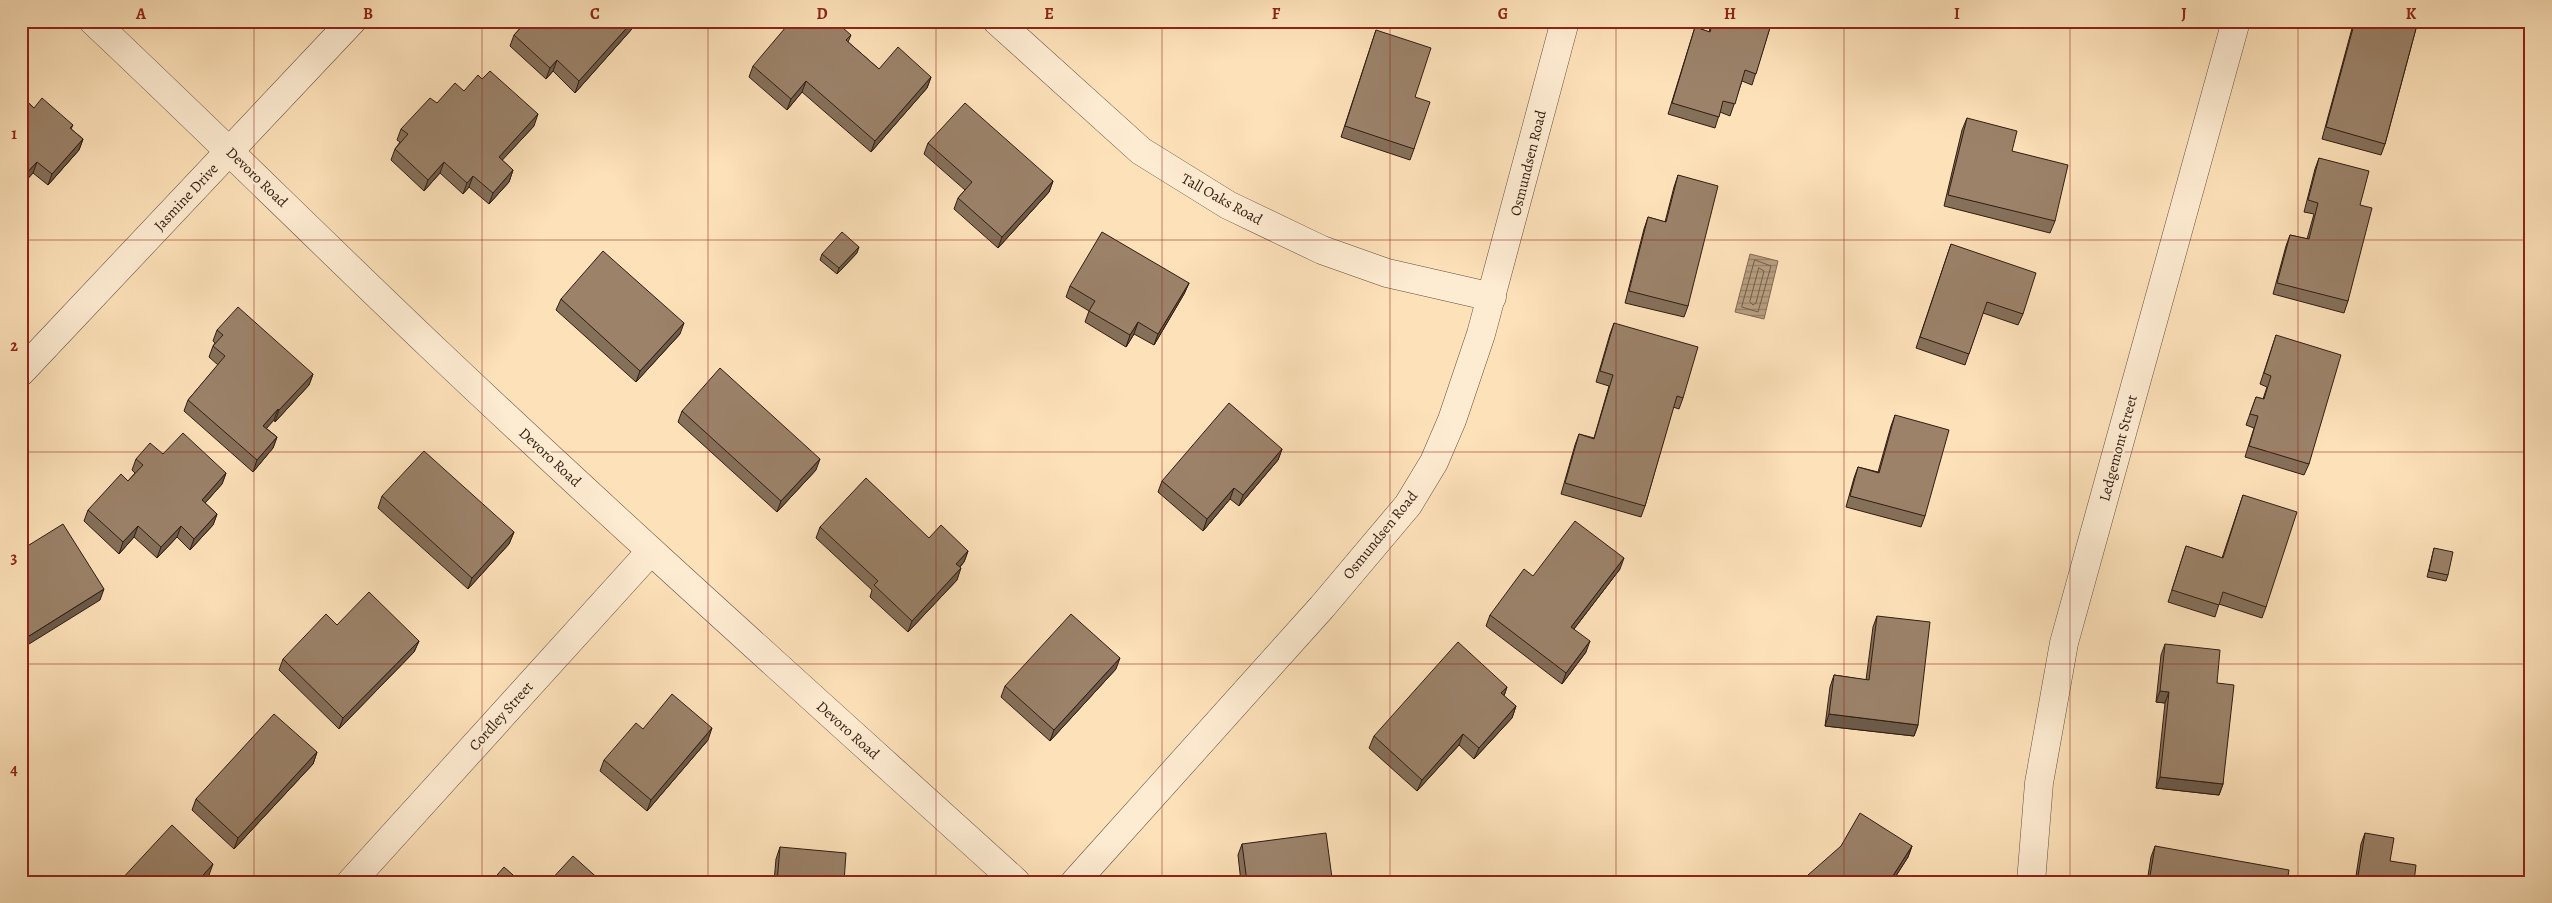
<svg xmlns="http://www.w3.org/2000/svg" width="2552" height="903" font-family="Alegreya,serif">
	<defs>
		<pattern id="water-rules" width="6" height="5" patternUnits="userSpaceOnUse" patternTransform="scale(1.25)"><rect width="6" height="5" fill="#b79e80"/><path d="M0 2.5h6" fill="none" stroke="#958067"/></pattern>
	</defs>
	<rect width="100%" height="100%" fill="#fde1b9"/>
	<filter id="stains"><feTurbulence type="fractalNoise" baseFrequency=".004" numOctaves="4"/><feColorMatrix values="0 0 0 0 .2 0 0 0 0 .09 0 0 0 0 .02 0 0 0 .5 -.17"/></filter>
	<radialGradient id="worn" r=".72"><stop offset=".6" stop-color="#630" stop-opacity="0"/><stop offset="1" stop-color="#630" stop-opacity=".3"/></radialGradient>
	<!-- water -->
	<polygon fill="url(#water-rules)" stroke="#816a54" points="1750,254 1778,261 1764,319 1735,312"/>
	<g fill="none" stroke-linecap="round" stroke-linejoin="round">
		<!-- shore -->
		<g stroke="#745d49" stroke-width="1">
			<polygon points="1755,260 1771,266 1758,312 1742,307"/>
			<polygon points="1759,268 1764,271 1756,303 1753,305 1750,302"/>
		</g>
		<defs>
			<g id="minor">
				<path d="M93,21C209,130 321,242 436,351C626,531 822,706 1016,882"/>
				<polyline points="997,21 1141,151 1228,205 1322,250 1387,273 1492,297"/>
				<polyline points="21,372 352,21"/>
				<polyline points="351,882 651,551"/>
				<polyline points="1075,882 1322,607 1408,505 1434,462 1452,420 1481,334 1565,21"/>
				<polyline points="2031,882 2039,783 2064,643 2236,21"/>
			</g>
		</defs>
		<!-- minor casing -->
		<use href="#minor" stroke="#634d3c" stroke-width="29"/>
		<!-- minor -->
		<use href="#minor" stroke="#feecd2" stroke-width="28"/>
	</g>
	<!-- wall -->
	<g fill="#85705a" stroke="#301c12">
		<polygon points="527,21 639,21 575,93 553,71 546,79 510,46 514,35"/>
		<polygon points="1712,21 1772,21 1752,85 1742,81 1730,116 1720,112 1715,128 1668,114 1695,27 1709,32"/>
		<polygon points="2354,21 2418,21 2385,144 2381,155 2322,139"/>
		<polygon points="1376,30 1415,97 1414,149 1410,160 1341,137"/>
		<polygon points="851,35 848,42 879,69 931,77 927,88 871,152 802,92 787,110 749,77 753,66"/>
		<polygon points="464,91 534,126 502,160 513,170 509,182 489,204 469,187 463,194 440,173 424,191 391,160 395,149 400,142 397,140 401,129 437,103"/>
		<polygon points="21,96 34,108 73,125 71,129 83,139 79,150 48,185 33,173 21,186"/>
		<polygon points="1967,118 2012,151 2055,221 2050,233 1944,206 1962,130"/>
		<polygon points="928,143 1053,181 1049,192 998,248 954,209 958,198 965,190 924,154"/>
		<polygon points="2319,158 2360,205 2348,301 2344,313 2273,294 2286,246 2290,235 2307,239 2314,214 2304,212 2315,169"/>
		<polygon points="1678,175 1688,306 1684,317 1625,303 1644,229 1648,217 1665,222 1674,187"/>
		<polygon points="1951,244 2023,314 2018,325 1983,313 1965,365 1916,348"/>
		<polygon points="857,253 837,274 820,260 822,254"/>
		<polygon points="1189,283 1184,294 1154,345 1134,334 1126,347 1085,322 1089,311 1066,297 1070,286"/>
		<polygon points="561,299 680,334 636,382 556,310"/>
		<polygon points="1614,323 1683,398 1679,409 1673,407 1645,506 1641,517 1561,494 1575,445 1579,434 1594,438 1609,386 1596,382 1610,334"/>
		<polygon points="217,330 313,374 309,385 275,422 274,420 266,428 277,437 273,448 253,472 184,411 188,400 218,365 209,357 213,346 215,343 213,341"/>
		<polygon points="2276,335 2309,464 2304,475 2245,457 2254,428 2246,425 2256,397 2263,399 2267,387 2260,384"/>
		<polygon points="682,411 816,470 777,512 678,422"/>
		<polygon points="1895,415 1925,516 1921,527 1846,507 1854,478 1858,467 1878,472 1891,426"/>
		<polygon points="1282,449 1278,460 1239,506 1230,499 1203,531 1158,492 1162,481"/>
		<polygon points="163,454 226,473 222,484 205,503 217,514 213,525 190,550 177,537 157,558 134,537 119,554 84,521 88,510 128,481 135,473 132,470 136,459"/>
		<polygon points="2243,495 2266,607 2262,618 2219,604 2215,617 2168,602 2186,546 2222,558"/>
		<polygon points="382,496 514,532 509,544 468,589 378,508"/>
		<polygon points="820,527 929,538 968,551 964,562 960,567 957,580 908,632 870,597 872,590 816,538"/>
		<polygon points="2434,548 2448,575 2446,581 2427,577"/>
		<polygon points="1620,569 1574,629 1586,652 1562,684 1486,626 1490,615 1533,576"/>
		<polygon points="1877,616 1918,725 1914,736 1825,726 1830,687 1834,675 1866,680 1873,627"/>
		<polygon points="337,625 419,641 414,652 339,729 279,670 283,659"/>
		<polygon points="2165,644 2217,683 2223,784 2219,795 2156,788 2165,703 2156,702 2161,655"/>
		<polygon points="1116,669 1050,741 1001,697 1005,686"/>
		<polygon points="1507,687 1504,696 1516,706 1512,718 1474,759 1459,745 1417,791 1369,748 1374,736"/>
		<polygon points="643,729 708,740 647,811 600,771 604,760"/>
		<polygon points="317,752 313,764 234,849 192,810 196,799"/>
		<polygon points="2365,833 2390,861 2414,882 2355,882 2361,844"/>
		<polygon points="1242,844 1332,878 1330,882 1241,882 1238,855"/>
		<polygon points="1912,846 1908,857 1892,882 1806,882 1808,875"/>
		<polygon points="2155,846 2287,882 2147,882 2151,857"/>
		<polygon points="780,847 844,882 774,882 776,859"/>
	</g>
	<!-- shaded-wall -->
	<g fill="#6c5b4a" stroke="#301c12">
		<polygon points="633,21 639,21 575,93 579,81"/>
		<polygon points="557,60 553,71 546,79 550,68"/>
		<polygon points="931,77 927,88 871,152 875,141"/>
		<polygon points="806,81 802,92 787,110 791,99"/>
		<polygon points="538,114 534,126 495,168 499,157"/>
		<polygon points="83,139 79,150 48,185 52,174"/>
		<polygon points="37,162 33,173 21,186 21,179"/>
		<polygon points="444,162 440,173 424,191 428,180"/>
		<polygon points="513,170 509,182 489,204 493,193"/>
		<polygon points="473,176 469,187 463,194 467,183"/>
		<polygon points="1053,181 1049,192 998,248 1002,237"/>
		<polygon points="859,247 857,253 837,274 839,268"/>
		<polygon points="1189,283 1184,294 1154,345 1158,334"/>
		<polygon points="1138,322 1134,334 1126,347 1130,335"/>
		<polygon points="684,323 680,334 636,382 640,371"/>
		<polygon points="313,374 309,385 275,422 279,410"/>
		<polygon points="278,409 274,420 259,437 263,426"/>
		<polygon points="277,437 273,448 253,472 257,460"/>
		<polygon points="1282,449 1278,460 1239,506 1243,495"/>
		<polygon points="820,459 816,470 777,512 781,501"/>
		<polygon points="226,473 222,484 198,511 202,500"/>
		<polygon points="1234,488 1230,499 1203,531 1207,519"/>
		<polygon points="217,514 213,525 190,550 194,539"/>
		<polygon points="138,526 134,537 119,554 123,542"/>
		<polygon points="181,526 177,537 157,558 161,547"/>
		<polygon points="514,532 509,544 468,589 472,578"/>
		<polygon points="968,551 964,562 952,575 956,564"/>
		<polygon points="1624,558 1620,569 1567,638 1571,627"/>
		<polygon points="961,568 957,580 908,632 912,621"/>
		<polygon points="104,589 100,600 21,649 21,641"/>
		<polygon points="419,641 414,652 339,729 343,718"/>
		<polygon points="1590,641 1586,652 1562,684 1566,673"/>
		<polygon points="1120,658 1116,669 1050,741 1054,730"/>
		<polygon points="1507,687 1503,698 1501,693"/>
		<polygon points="2160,691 2169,692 2165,703 2156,702"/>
		<polygon points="1516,706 1512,718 1474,759 1479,748"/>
		<polygon points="1829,714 1918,725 1914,736 1825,726"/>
		<polygon points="712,728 708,740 647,811 651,800"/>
		<polygon points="1463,734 1459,745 1417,791 1422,780"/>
		<polygon points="317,752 313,764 234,849 238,838"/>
		<polygon points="2160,777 2223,784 2219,795 2156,788"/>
		<polygon points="1912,846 1908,857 1892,882 1889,882"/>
		<polygon points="213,864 209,875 203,882 197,882"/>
		<polygon points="1332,878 1330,882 1312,882 1313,880"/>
	</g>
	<!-- building -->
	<g fill="#9b8269" stroke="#301c12">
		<polygon points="527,21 633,21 579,81 557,60 550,68 514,35"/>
		<polygon points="791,21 835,21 851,35 846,40 879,69 898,47 931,77 875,141 806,81 791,99 753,66"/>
		<polygon points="1713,21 1772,21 1756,74 1745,70 1735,104 1723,101 1719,117 1672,103 1695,27 1710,32"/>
		<polygon points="2355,21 2418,21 2385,144 2326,127"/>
		<polygon points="1376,30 1431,48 1415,97 1430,102 1414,149 1345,126"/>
		<polygon points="490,71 538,114 499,157 513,170 493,193 473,176 467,183 444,162 428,180 395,149 408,134 401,129 430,98 437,103 455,83 464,91 478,75 482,79"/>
		<polygon points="21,96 34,108 42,98 73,125 70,128 83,139 52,174 37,162 21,179"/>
		<polygon points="965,103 1053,181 1002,237 958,198 972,182 928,143"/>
		<polygon points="1967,118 2017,131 2012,151 2068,165 2055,221 1948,195"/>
		<polygon points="2319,158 2369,171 2360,205 2372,208 2348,301 2277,283 2290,235 2309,239 2318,203 2308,200"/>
		<polygon points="1678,175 1718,186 1688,306 1629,291 1648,217 1666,222"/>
		<polygon points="842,232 859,247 839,268 822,254"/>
		<polygon points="1102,232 1189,283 1158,334 1138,322 1130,335 1089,311 1095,301 1070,286"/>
		<polygon points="1951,244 2036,273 2023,314 1987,302 1969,354 1920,337"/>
		<polygon points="603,251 684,323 640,371 561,299"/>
		<polygon points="238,307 313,374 279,410 278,409 263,426 277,437 257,460 188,400 225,356 213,346 223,335 217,330"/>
		<polygon points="1614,323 1698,347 1683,398 1677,396 1645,506 1565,483 1579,434 1594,439 1613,375 1600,371"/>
		<polygon points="2276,335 2341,355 2309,464 2249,446 2258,416 2250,414 2256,397 2264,399 2271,376 2264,373"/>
		<polygon points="720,368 820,459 781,501 682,411"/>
		<polygon points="1229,403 1282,449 1243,495 1234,488 1207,519 1162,481"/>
		<polygon points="1895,415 1949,430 1925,516 1850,496 1858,467 1879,473"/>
		<polygon points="183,433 226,473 202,500 217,514 194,539 181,526 161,547 138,526 123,542 88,510 121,474 128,481 143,465 136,459 150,443 163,454"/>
		<polygon points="424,451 514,532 472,578 382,496"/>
		<polygon points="866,478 929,538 941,525 968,551 956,564 961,568 912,621 874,585 878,581 820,527"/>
		<polygon points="2243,495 2297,512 2266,607 2223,592 2219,605 2172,590 2186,546 2223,558"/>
		<polygon points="1575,521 1624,558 1571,627 1590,641 1566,673 1490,615 1524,569 1533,576"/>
		<polygon points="63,524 104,589 21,641 21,550"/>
		<polygon points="2434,548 2453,552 2448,575 2429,571"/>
		<polygon points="369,592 419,641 343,718 283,659 326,614 337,625"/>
		<polygon points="1071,614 1120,658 1054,730 1005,686"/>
		<polygon points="1877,616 1930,622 1918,725 1829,714 1834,675 1869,680"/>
		<polygon points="1458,642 1507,687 1501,693 1516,706 1479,748 1463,734 1422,780 1374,736"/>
		<polygon points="2165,644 2220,650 2217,683 2234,685 2223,784 2160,777 2169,692 2160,691"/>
		<polygon points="672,694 712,728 651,800 604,760 636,723 643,729"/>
		<polygon points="274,714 317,752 238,838 196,799"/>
		<polygon points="1860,813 1912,846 1889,882 1815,882 1808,875 1841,846"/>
		<polygon points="172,825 213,864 197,882 119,882"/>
		<polygon points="1326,833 1332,878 1313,880 1313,882 1247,882 1242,844"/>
		<polygon points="2365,833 2394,838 2390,861 2416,865 2414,882 2357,882"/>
		<polygon points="2155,846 2289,870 2287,882 2149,882"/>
		<polygon points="780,847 846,853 844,882 777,882"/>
		<polygon points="573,856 602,882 549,882"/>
		<polygon points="504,867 521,882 491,882"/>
	</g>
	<!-- grid -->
	<path fill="none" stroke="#8f2418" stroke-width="1" stroke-opacity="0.55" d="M254,21V882M482,21V882M708,21V882M936,21V882M1162,21V882M1390,21V882M1616,21V882M1844,21V882M2070,21V882M2298,21V882M21,240H2531M21,452H2531M21,664H2531"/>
	<g text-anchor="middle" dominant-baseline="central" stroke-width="4.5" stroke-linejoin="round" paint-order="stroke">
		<!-- street labels -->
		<g font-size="15" fill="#301c12" stroke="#feecd2">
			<text transform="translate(1528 163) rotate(-76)">Osmundsen Road</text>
			<text transform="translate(257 177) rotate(44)">Devoro Road</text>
			<text transform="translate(186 197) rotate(-47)">Jasmine Drive</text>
			<text transform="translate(1222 199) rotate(29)">Tall Oaks Road</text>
			<text transform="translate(2118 448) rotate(-75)">Ledgemont Street</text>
			<text transform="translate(550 457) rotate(43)">Devoro Road</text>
			<text transform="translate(1380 535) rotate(-51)">Osmundsen Road</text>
			<text transform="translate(501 716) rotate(-48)">Cordley Street</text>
			<text transform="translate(848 730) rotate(42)">Devoro Road</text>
		</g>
	</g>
	<!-- margin -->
	<rect width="2552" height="903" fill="none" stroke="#fde1b9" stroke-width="55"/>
	<rect x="28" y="28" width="2496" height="848" fill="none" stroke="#8f2418" stroke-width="2"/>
	<g font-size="16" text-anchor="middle" font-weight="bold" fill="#8f2418">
		<text x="141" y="19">A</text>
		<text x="368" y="19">B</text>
		<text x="595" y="19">C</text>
		<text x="822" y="19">D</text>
		<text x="1049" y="19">E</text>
		<text x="1276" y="19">F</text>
		<text x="1503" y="19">G</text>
		<text x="1730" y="19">H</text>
		<text x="1957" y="19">I</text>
		<text x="2184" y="19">J</text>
		<text x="2411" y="19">K</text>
		<text x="14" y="139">1</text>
		<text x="14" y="351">2</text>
		<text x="14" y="563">3</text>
		<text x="14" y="775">4</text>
	</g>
	<rect width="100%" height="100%" filter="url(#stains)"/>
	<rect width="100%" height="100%" fill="url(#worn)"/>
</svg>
